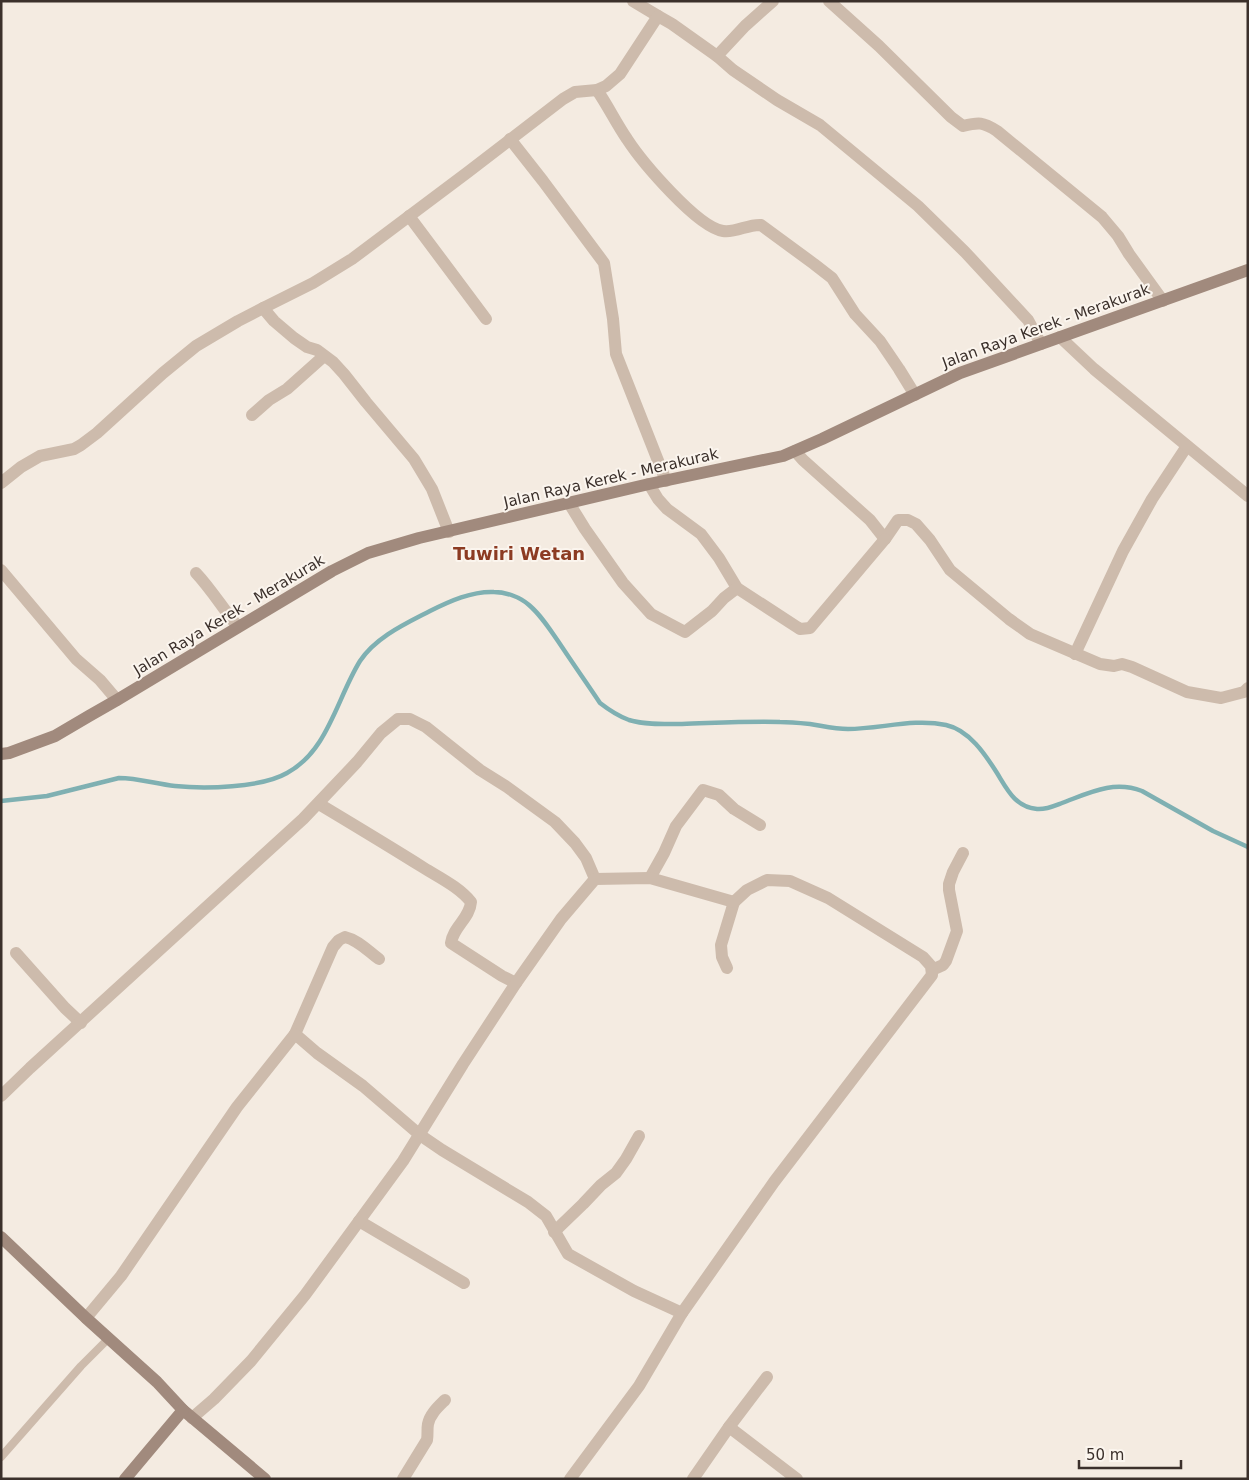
<svg xmlns="http://www.w3.org/2000/svg" width="1249" height="1480" font-family="'DejaVu Sans',sans-serif">
	<rect width="100%" height="100%" fill="#f4ebe1"/>
	<g fill="none" stroke-linecap="round" stroke-linejoin="round">
		<!-- stream -->
		<path stroke="#7fb0b2" stroke-width="4.5" d="M1,801L47,796L119,778C138,778 156,784 175,786C204,789 261,788 287,773C328,751 337,698 360,661C376,637 405,624 430,611C450,601 472,591 494,592C506,592 520,597 529,605C543,617 553,634 564,650C576,668 588,685 600,703C609,710 618,716 629,720C646,725 665,724 682,724C715,723 748,721 780,722C790,722 800,723 810,724C823,726 835,729 848,729C880,729 914,718 946,725C969,730 985,754 997,773C1007,789 1015,807 1037,809C1045,810 1054,806 1062,803C1089,793 1113,780 1142,791L1213,831L1248,847"/>
		<!-- service -->
		<polyline stroke="#cdbbac" stroke-width="8" points="1,1457 81,1366 109,1338"/>
		<!-- minor -->
		<g stroke="#cdbbac" stroke-width="12">
			<polyline points="633,1 658,16"/>
			<path d="M829,1L879,46L951,117L963,126C979,122 983,122 997,131L1102,217L1118,236L1129,254L1163,301"/>
			<polyline points="717,56 733,70 777,100 820,125 918,206 965,252 1028,320 1041,344"/>
			<path d="M597,90C608,106 616,123 627,139C642,162 697,227 723,231C736,233 748,224 761,225L814,264L832,278L855,314L880,341L899,369L915,395"/>
			<polyline points="510,139 543,181 604,263 613,319 616,354 666,481"/>
			<polyline points="409,216 486,319"/>
			<polyline points="263,308 313,283 352,259 468,172 563,99 575,92 597,90 606,86 620,74 658,16 672,24 717,56 745,26 773,1"/>
			<polyline points="252,415 269,400 287,389 324,356"/>
			<polyline points="795,451 803,460 870,520 885,539 898,520 908,520 916,524 930,540 950,570 1009,619 1030,634 1100,664 1114,666 1122,664 1132,667 1187,692 1221,698 1244,692 1248,688"/>
			<polyline points="1,483 21,467 40,456 74,449 81,445 97,433 163,373 196,346 238,321 263,308 274,321 294,338 307,347 317,350 333,362 344,374 366,402 414,459 432,489 449,532"/>
			<polyline points="649,484 658,499 667,509 701,534 719,558 737,588 800,629 810,628 885,539"/>
			<polyline points="569,503 585,529 623,583 651,614 685,632 712,611 724,598 737,588"/>
			<polyline points="1,570 76,659 100,680 117,700"/>
			<path d="M196,573C212,590 223,609 238,627"/>
			<polyline points="1075,654 1123,551 1152,499 1187,446"/>
			<path d="M319,804C354,825 389,846 424,868C440,878 459,887 471,902C470,918 453,927 451,943L502,976L516,983"/>
			<polyline points="650,878 664,853 676,826 703,790 719,795 734,809 760,825"/>
			<polyline points="16,953 65,1008 81,1023"/>
			<polyline points="727,968 722,957 721,945 734,902"/>
			<polyline points="932,970 943,965 946,961 957,931 949,890 949,884 953,872 963,853"/>
			<path d="M295,1034L333,947L339,940L345,937C358,940 368,951 379,959"/>
			<polyline points="1,1096 30,1068 303,819 357,762 381,733 398,719 410,719 426,727 480,770 507,787 555,822 575,843 586,858 595,879"/>
			<polyline points="359,1221 464,1283"/>
			<polyline points="554,1232 583,1204 601,1185 616,1173 626,1159 639,1136"/>
			<polyline points="86,1318 121,1276 237,1107 295,1034 317,1053 363,1086 420,1135 442,1150 528,1202 546,1216 568,1254 634,1291 682,1313"/>
			<polyline points="192,1418 214,1399 251,1361 305,1295 403,1161 463,1064 516,983 561,919 595,879 650,878 734,902 747,890 767,880 790,881 828,898 923,957 931,966 932,975 774,1182 682,1313 639,1386 570,1479"/>
			<polyline points="729,1427 767,1377"/>
			<path d="M403,1479L427,1440C428,1435 427,1429 428,1424C430,1414 438,1407 445,1400"/>
			<polyline points="693,1479 729,1427 797,1479"/>
		</g>
		<!-- tertiary -->
		<polyline stroke="#cdbbac" stroke-width="12" points="1060,337 1094,369 1248,496"/>
		<!-- secondary -->
		<g stroke="#a18a7d" stroke-width="12">
			<polyline points="1,754 9,753 55,736 89,716 117,700 332,571 368,553 419,538 649,484 783,456 822,439 960,373 1248,270"/>
			<polyline points="1,1237 86,1318 157,1382 183,1410 265,1479"/>
			<polyline points="125,1479 183,1410"/>
		</g>
	</g>
	<g text-anchor="middle" dominant-baseline="central" stroke-width="4" stroke-linejoin="round" paint-order="stroke">
		<!-- street labels -->
		<g font-size="15" fill="#3b302b" stroke="#fbf5ee">
			<text transform="translate(1046 326) rotate(-20)">Jalan Raya Kerek - Merakurak</text>
			<text transform="translate(611 478) rotate(-13)">Jalan Raya Kerek - Merakurak</text>
			<text transform="translate(229 615) rotate(-31)">Jalan Raya Kerek - Merakurak</text>
		</g>
		<!-- quarter labels -->
		<g font-size="18" font-weight="bold" fill="#8c3b22" stroke="#fbf5ee">
			<text x="519" y="553">Tuwiri Wetan</text>
		</g>
	</g>
	<!-- border -->
	<rect width="1249" height="1480" fill="none" stroke="#3b302b" stroke-width="5"/>
	<!-- scale -->
	<path d="M1079 1460v8h102v-8" fill="none" stroke="#3b302b" stroke-width="2.5"/>
	<text x="1086" y="1460" font-size="15" fill="#3b302b" stroke="#fbf5ee" stroke-width="4" paint-order="stroke">50 m</text>
</svg>
